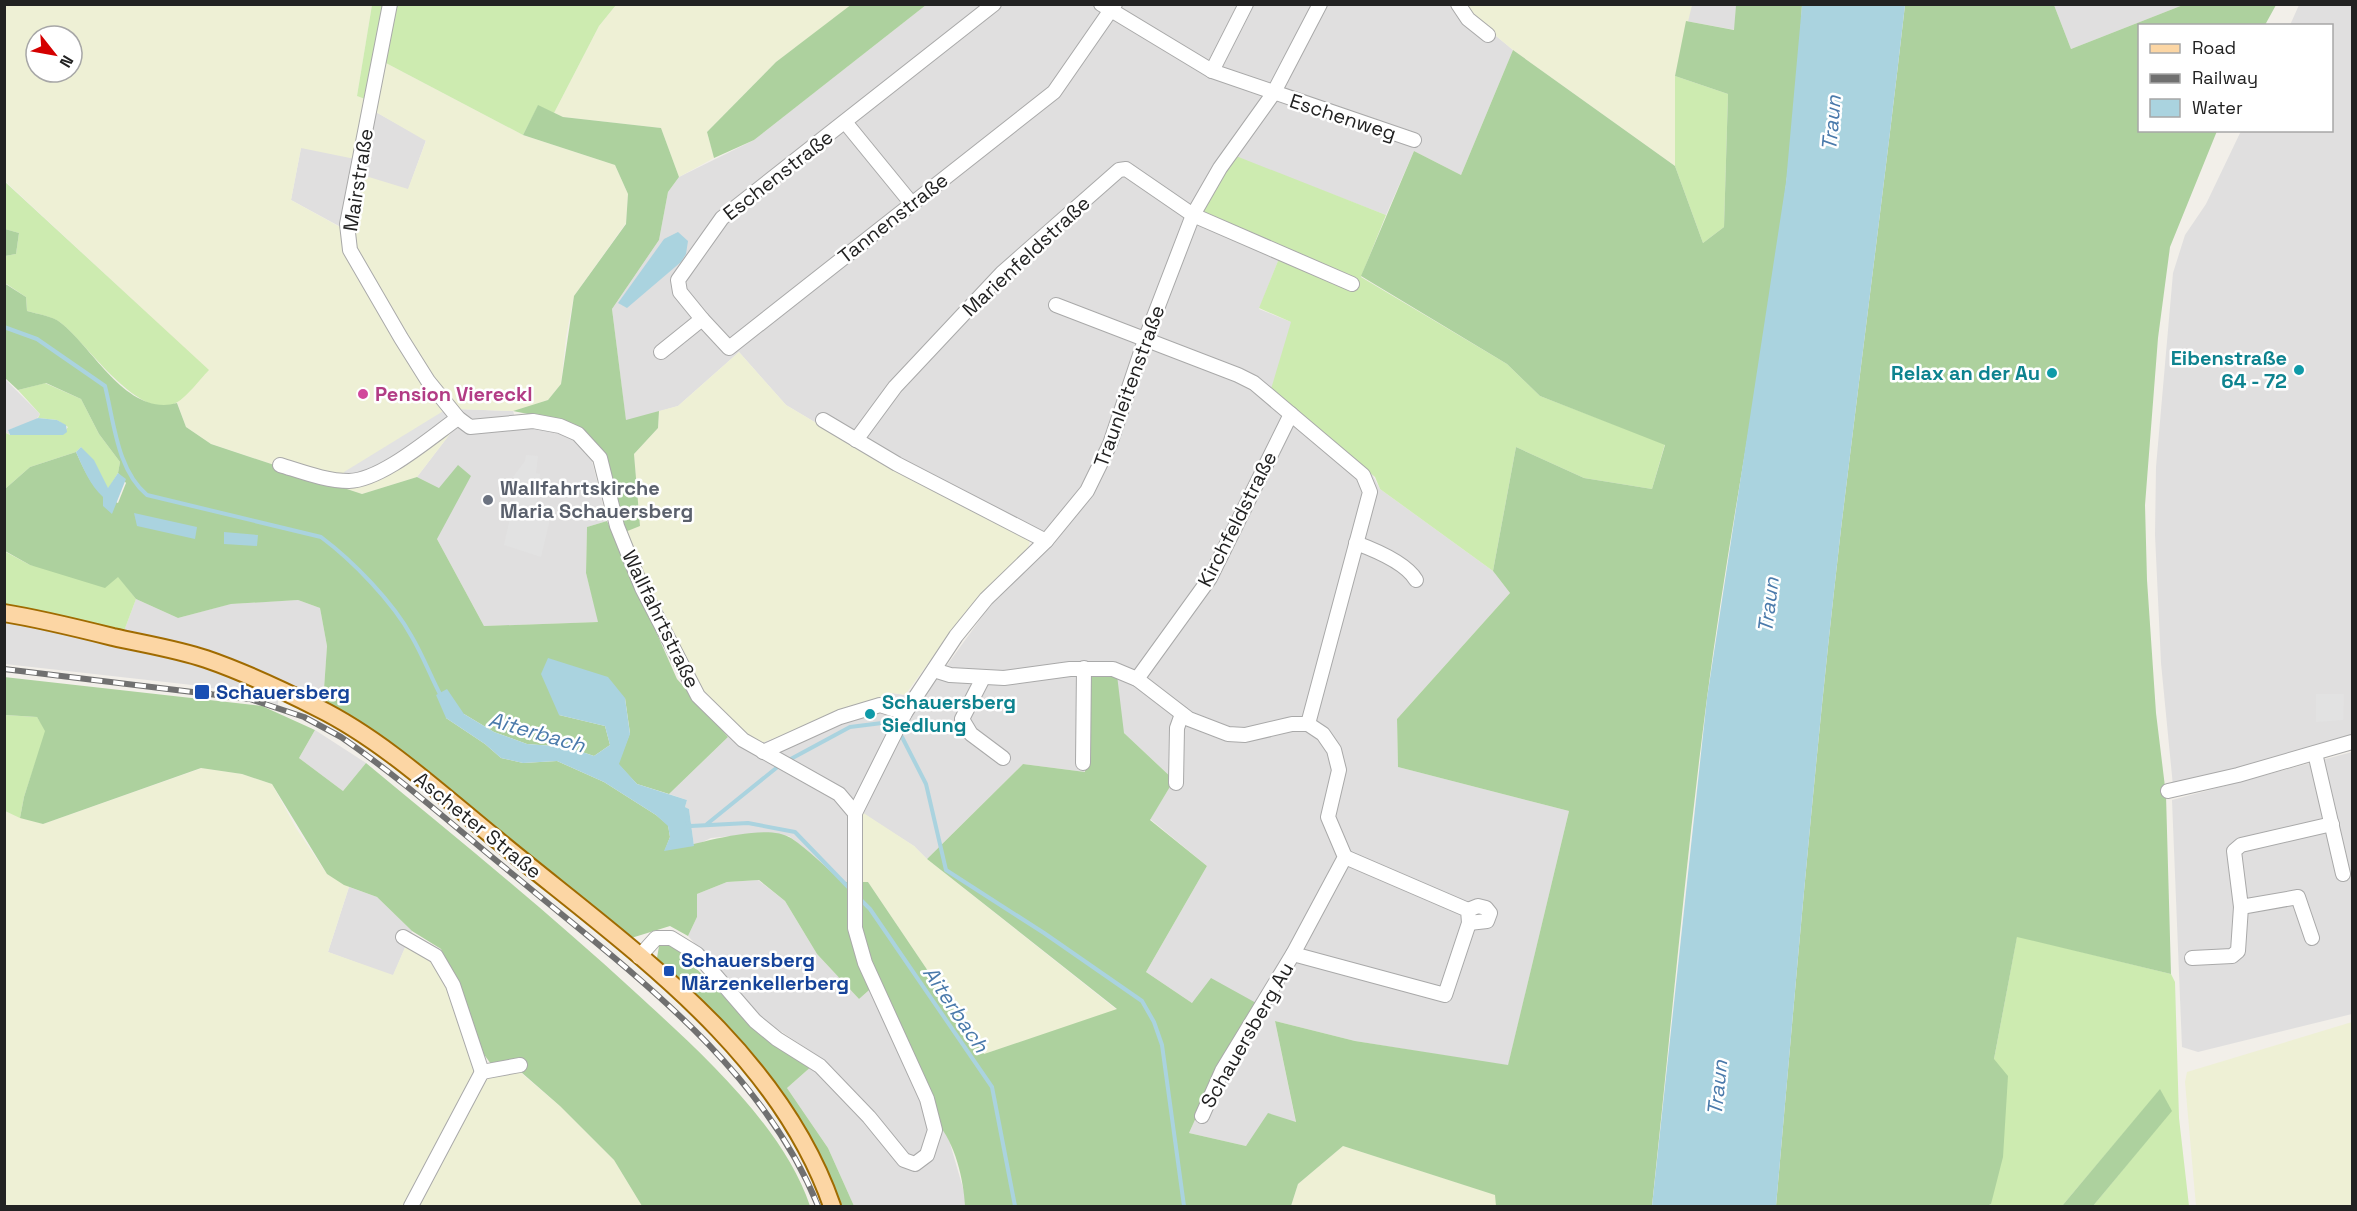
<svg xmlns="http://www.w3.org/2000/svg" width="2357" height="1211" font-family="'Space Grotesk',sans-serif">
	<rect width="100%" height="100%" fill="#f2efe9"/>
	<!-- residential -->
	<g fill="#e0dfdf">
		<polygon points="926,5 1466,5 1484,26 1513,50 1461,175 1414,151 1386,215 1236,157 1280,256 1259,309 1291,322 1380,489 1493,571 1510,593 1397,719 1398,767 1569,811 1508,1066 1355,1041 1275,1021 1296,1123 1246,1146 1189,1133 1219,1067 1192,1003 1146,972 1207,866 1150,819 1174,780 1124,733 1090,676 1085,772 1023,764 927,859 914,846 862,813 859,884 843,882 789,836 765,833 711,838 694,846 689,809 685,807 687,800 669,794 728,737 756,745 893,693 905,695 919,704 989,607 1049,546 892,468 786,405 739,352 678,406 626,421 612,309 659,240 668,192 679,177 754,140"/>
		<polygon points="1692,5 1736,5 1735,30 1686,21"/>
		<polygon points="2054,5 2183,5 2071,49"/>
		<polygon points="2299,5 2352,5 2352,736 2173,786 2161,663 2155,535 2156,467 2173,273 2185,235 2206,204 2241,131 2332,130 2332,26 2290,25"/>
		<polygon points="374,111 426,140 408,190 350,232 291,200 301,148"/>
		<polygon points="4,378 40,414 36,420 8,430 10,435 5,432"/>
		<polygon points="456,409 513,411 517,424 553,430 577,440 592,461 607,521 587,527 586,573 599,622 484,626 437,539 439,488 417,477 456,426"/>
		<polygon points="136,599 178,618 230,604 298,600 320,608 327,646 323,703 124,631"/>
		<polygon points="4,620 189,659 278,696 278,705 253,696 201,686 5,664"/>
		<polygon points="315,730 366,763 343,791 299,758"/>
		<polygon points="2352,752 2352,1014 2198,1052 2182,1047 2172,800"/>
		<polygon points="758,880 785,901 817,954 859,999 877,983 937,1123 947,1133 965,1195 965,1206 854,1206 828,1148 787,1088 821,1058 764,1020 688,936 697,917 697,894 727,882"/>
		<polygon points="349,887 377,897 412,931 393,976 328,952"/>
	</g>
	<!-- farmland -->
	<g fill="#eef0d5" fill-rule="evenodd">
		<path d="M4,5H372L357,96L365,99L355,159L301,148L291,200L349,232L359,174L408,189L426,141L374,111L384,62L523,135L615,165L628,194L626,223L574,296L566,337L561,384L548,400L513,411L456,409V426L417,477L362,494L211,444L186,427L177,402L208,370L5,181ZM36,36H72V72H36Z"/>
		<polygon points="616,5 852,5 776,62 707,132 714,158 679,177 661,128 563,117 554,113 599,26"/>
		<polygon points="1466,5 1692,5 1675,76 1675,166 1513,50 1484,26"/>
		<polygon points="739,352 786,405 892,468 1030,540 1028,549 960,620 905,695 892,693 756,745 693,683 625,532 640,525 634,454 658,428 659,411 678,406"/>
		<polygon points="202,768 242,774 272,784 296,828 327,874 349,887 328,952 393,975 407,943 433,958 452,998 478,1077 520,1065 521,1073 560,1106 614,1160 642,1206 5,1206 4,811 43,824"/>
		<polygon points="862,812 914,846 927,859 1117,1010 984,1054 868,882 859,884"/>
		<polygon points="2352,1022 2352,1206 2196,1206 2185,1082 2187,1072"/>
		<polygon points="1343,1146 1496,1195 1496,1206 1291,1206 1298,1184"/>
	</g>
	<!-- grass -->
	<g fill="#cdebb0">
		<polygon points="372,5 383,5 365,99 357,96"/>
		<polygon points="396,5 616,5 599,26 554,113 538,106 523,135 384,62"/>
		<polygon points="1675,76 1728,94 1724,227 1703,243 1675,166"/>
		<polygon points="1236,156 1386,215 1361,277 1507,364 1540,396 1665,444 1652,489 1584,478 1516,447 1493,571 1380,489 1375,477 1271,389 1291,322 1259,308 1280,256 1198,216"/>
		<path d="M4,181L209,370C199,380 188,396 176,403C139,423 86,342 61,323C52,316 37,314 27,311L26,297L5,283V256L16,254L19,233L5,229Z"/>
		<polygon points="45,383 81,399 99,434 120,462 118,473 108,489 81,447 76,452 30,467 5,489 4,432 10,435 62,435 68,427 57,420 38,418 40,414 18,390"/>
		<polygon points="4,551 30,565 118,576 136,599 124,631 5,605"/>
		<polygon points="4,715 37,717 46,731 24,797 20,818 5,811"/>
		<polygon points="2017,936 2171,974 2175,982 2179,1118 2189,1206 2093,1206 2171,1111 2160,1090 2062,1206 1987,1206 1991,1204 1994,1059"/>
	</g>
	<!-- forest -->
	<g fill="#add19e">
		<polygon points="852,4 926,5 754,140 714,158 707,132 776,62"/>
		<path d="M1736,5H1802C1791,238 1737,467 1707,698C1685,867 1670,1037 1652,1206H1496L1495,1195L1343,1146L1298,1184L1291,1206H965C964,1181 955,1142 937,1123L876,984L859,999L817,954L785,901L759,880L727,882L697,894V917L688,936L670,926L628,939L323,703L327,646L320,608L298,600L231,604L178,618L136,599L118,577L105,588L30,565L5,551V489L30,467L76,452C87,475 93,493 118,503L126,483L118,473L120,462L99,434L81,399L46,383L18,390L5,378L4,283L26,297L27,311C37,314 53,316 61,323C94,349 127,417 177,403L186,427L211,444L362,494L417,477L439,488L458,465L471,476L437,539L484,626L598,622L586,573L587,527L607,521L677,679L728,737L669,794L637,784L618,764L630,733L625,698L559,715L605,726L610,745L594,756L567,747L527,744L494,732L464,714L446,718L485,744L501,758L523,763L557,761L604,782L656,815L668,825L670,837L665,850C693,846 765,821 791,838C809,850 826,868 843,882H868L984,1054L1117,1009L927,859L1023,764L1085,772L1090,676L1117,675L1124,733L1174,780L1150,820L1207,866L1146,972L1192,1003L1211,978L1258,1004L1219,1067L1189,1133L1246,1146L1268,1113L1296,1122L1275,1021L1355,1041L1508,1065L1569,811L1398,767L1397,719L1510,593L1493,571L1516,447L1584,478L1652,489L1665,445L1540,396L1507,364L1361,276L1414,151L1461,175L1513,50L1675,166L1703,243L1724,227L1728,94L1675,76L1686,21L1734,30Z"/>
		<path d="M1905,5H2054L2071,49L2183,5H2276L2265,25L2140,26V130L2217,131L2170,247L2158,338L2145,505L2147,580L2156,713L2166,795L2171,974L2017,937L1994,1059L2008,1076L2003,1157L1991,1204L1987,1206H1776C1796,981 1815,754 1841,529C1862,354 1885,180 1905,5Z"/>
		<polygon points="538,105 563,117 661,128 679,177 668,192 659,240 612,309 626,420 659,411 658,428 634,454 640,526 625,532 607,470 563,421 513,411 548,400 561,384 574,296 626,224 628,194 615,165 523,135"/>
		<polygon points="5,229 19,233 16,254 5,256"/>
		<path d="M4,677L262,706L315,730L299,758L343,791L366,763C458,839 549,913 636,993C698,1050 783,1125 810,1206H642L614,1160L560,1106L521,1072L519,1061L491,1064L477,1045L466,1006L441,949L412,931L377,897L344,885L327,874L272,784L242,774L201,768L43,824L20,818L24,797L45,731L37,717L5,715Z"/>
		<path d="M673,945L761,1034L783,1051L813,1065L787,1088L828,1148L854,1206H839C816,1148 788,1092 744,1045C716,1015 685,988 657,958L659,946Z"/>
		<polygon points="2160,1089 2172,1111 2093,1206 2062,1206"/>
	</g>
	<!-- parking -->
	<g fill="#e2e2e2">
		<polygon points="445,410 456,425 409,462 394,471 347,483 344,472"/>
		<polygon points="526,455 538,456 536,473 540,474 535,517 550,519 541,557 504,545 517,486 513,477 525,461"/>
		<polygon points="2316,694 2344,694 2343,720 2316,722"/>
	</g>
	<!-- water -->
	<g fill="#aad3df">
		<path d="M1802,5H1905C1885,180 1862,354 1841,529C1815,754 1796,981 1776,1206H1652L1707,698L1786,182Z"/>
		<polygon points="678,232 688,241 686,254 681,262 627,308 618,303 664,239"/>
		<polygon points="38,418 57,420 66,425 67,432 63,435 10,435 8,430"/>
		<path d="M81,447L94,460L108,488L118,473L126,479L112,514L103,506V497C90,485 83,468 76,452Z"/>
		<polygon points="134,513 197,527 195,539 137,526"/>
		<polygon points="224,532 258,535 257,546 224,544"/>
		<polygon points="548,658 608,677 625,698 630,734 619,764 637,784 687,800 685,807 689,809 694,846 664,851 670,837 668,826 656,815 604,782 557,761 523,763 501,758 485,744 446,718 436,695 447,689 464,714 494,732 527,744 567,747 594,756 610,745 605,726 559,715 541,674"/>
	</g>
	<g fill="none" stroke-linecap="round" stroke-linejoin="round">
		<!-- stream -->
		<g stroke="#aad3df" stroke-width="4">
			<path d="M4,327L37,339L105,386C114,422 117,470 147,495L321,537C353,561 393,602 412,637C423,656 431,677 441,696"/>
			<polyline points="787,761 850,727 882,723 902,737 926,784 946,870 1044,933 1142,1001 1154,1022 1162,1045 1184,1206"/>
			<polyline points="687,823 691,826 748,823 795,832 851,890"/>
			<polyline points="707,824 780,765"/>
			<polyline points="859,898 870,909 992,1087 1015,1206"/>
		</g>
		<defs>
			<g id="minor">
				<polyline points="390,4 347,224 350,250 401,338 428,381 458,418 470,427 533,421 560,426 578,434 600,458 617,526 642,588 698,696 743,740 839,794 855,813"/>
				<polyline points="1101,4 1212,71 1414,140"/>
				<polyline points="1458,4 1468,19 1488,35"/>
				<polyline points="1212,71 1246,4"/>
				<polyline points="845,122 912,204"/>
				<polyline points="1056,305 1238,375 1254,383 1363,475 1370,492 1308,724"/>
				<polyline points="702,319 680,292 678,280 722,218 994,4"/>
				<polyline points="661,352 702,319 729,348 1054,92 1115,4"/>
				<polyline points="823,420 897,464 1046,541"/>
				<polyline points="856,440 895,387 1002,273 1119,170 1126,169 1193,215 1352,284"/>
				<path d="M280,465C303,472 326,481 349,481C382,480 431,437 458,418"/>
				<path d="M1356,543C1375,550 1406,563 1416,580"/>
				<polyline points="934,670 950,675 1004,678 1070,669 1113,669 1137,679 1189,719 1228,734 1245,735 1292,724 1308,724 1323,734 1334,750 1339,770 1328,817 1345,857 1293,954 1222,1071 1202,1116"/>
				<polyline points="983,678 962,719 971,734 1003,758"/>
				<polyline points="1137,679 1210,578 1291,414"/>
				<polyline points="763,752 840,717 880,705 905,713"/>
				<polyline points="2315,753 2343,874"/>
				<polyline points="1083,763 1084,668"/>
				<polyline points="1176,783 1177,728 1182,714"/>
				<polyline points="2168,791 2238,775 2352,742"/>
				<polyline points="1468,910 1478,906 1486,908 1490,913 1487,921 1469,923"/>
				<polyline points="403,937 436,956 453,985 482,1072"/>
				<polyline points="2312,938 2298,897 2241,907 2234,851 2241,845 2332,824"/>
				<polyline points="1293,954 1445,995 1469,923 1468,910 1345,857"/>
				<polyline points="639,957 656,938 671,938 697,954 755,1021 777,1039 820,1066 869,1117 904,1160 915,1164 927,1155 935,1130 927,1099 865,963 855,928 855,813 905,713 956,636 986,599 1046,541 1087,491 1110,444 1145,340 1193,215 1220,168 1273,94 1320,4"/>
				<polyline points="2192,958 2232,956 2238,951 2241,907"/>
				<polyline points="482,1072 520,1065"/>
				<polyline points="411,1206 482,1072"/>
			</g>
			<path id="major" d="M4,613C41,619 77,628 113,637C144,644 176,649 206,659C244,672 282,690 318,708C383,740 444,797 501,843C626,946 777,1047 832,1206"/>
		</defs>
		<!-- minor casing -->
		<use href="#minor" stroke="#a9a9a9" stroke-width="16"/>
		<!-- major casing -->
		<use href="#major" stroke="#a06b00" stroke-width="20"/>
		<!-- minor -->
		<use href="#minor" stroke="#fff" stroke-width="14"/>
		<!-- major -->
		<use href="#major" stroke="#fcd6a4" stroke-width="16"/>
		<defs>
			<path id="rail" d="M4,669L250,699L304,717L341,737C402,779 457,829 515,876C629,971 761,1065 818,1206"/>
		</defs>
		<!-- rail casing -->
		<use href="#rail" stroke="#707070" stroke-width="6"/>
		<!-- rail -->
		<use href="#rail" stroke="#fff" stroke-width="4" stroke-dasharray="11" stroke-linecap="butt"/>
	</g>
	<!-- markers -->
	<g fill="#0f9aa8" stroke="#fff" stroke-width="2">
		<circle cx="2299" cy="370" r="6"/>
		<circle cx="2052" cy="373" r="6"/>
		<circle cx="870" cy="714" r="6"/>
	</g>
	<circle fill="#d1479c" stroke="#fff" stroke-width="2" cx="363" cy="394" r="6"/>
	<circle fill="#6b7280" stroke="#fff" stroke-width="2" cx="488" cy="500" r="6"/>
	<g fill="#1a4fb4" stroke="#fff" stroke-width="2">
		<rect x="194" y="684" width="16" height="16" rx="3"/>
		<rect x="663" y="965" width="12" height="12" rx="3"/>
	</g>
	<g text-anchor="middle" dominant-baseline="central" stroke-width="5" stroke-linejoin="round" paint-order="stroke">
		<!-- street labels -->
		<g font-size="20" fill="#222" stroke="#fff">
			<text transform="translate(1343 117) rotate(18)">Eschenweg</text>
			<text transform="translate(778 175) rotate(-38)">Eschenstraße</text>
			<text transform="translate(358 180) rotate(-81)">Mairstraße</text>
			<text transform="translate(893 218) rotate(-38)">Tannenstraße</text>
			<text transform="translate(1026 256) rotate(-43)">Marienfeldstraße</text>
			<text transform="translate(1129 386) rotate(-70)">Traunleitenstraße</text>
			<text transform="translate(1237 519) rotate(-63)">Kirchfeldstraße</text>
			<text transform="translate(661 619) rotate(64)">Wallfahrtstraße</text>
			<text transform="translate(478 825) rotate(39)">Ascheter Straße</text>
			<text transform="translate(1247 1035) rotate(-60)">Schauersberg Au</text>
		</g>
		<!-- culture labels -->
		<g font-size="20" font-weight="bold" fill="#0d838f" stroke="#fff" text-anchor="end">
			<text x="2287" y="358">Eibenstraße<tspan x="2287" dy="23">64 - 72</tspan></text>
			<text x="2040" y="373">Relax an der Au</text>
			<text x="882" y="702" text-anchor="start">Schauersberg<tspan x="882" dy="23">Siedlung</tspan></text>
		</g>
		<!-- hotel labels -->
		<g font-size="20" font-weight="bold" fill="#b23c85" stroke="#fff" text-anchor="start">
			<text x="375" y="394">Pension Viereckl</text>
		</g>
		<!-- worship labels -->
		<g font-size="20" font-weight="bold" fill="#5b616d" stroke="#fff" text-anchor="start">
			<text x="500" y="488">Wallfahrtskirche<tspan x="500" dy="23">Maria Schauersberg</tspan></text>
		</g>
		<!-- transit labels -->
		<g font-size="20" font-weight="bold" fill="#164399" stroke="#fff" text-anchor="start">
			<text x="216" y="692">Schauersberg</text>
			<text x="681" y="960">Schauersberg<tspan x="681" dy="23">Märzenkellerberg</tspan></text>
		</g>
		<!-- water labels -->
		<g font-size="21" font-style="italic" fill="#4a7aab" stroke="#fff">
			<text transform="translate(1831 123) rotate(-85)">Traun</text>
			<text transform="translate(1768 605) rotate(-83)">Traun</text>
			<text transform="translate(537 732) rotate(16)">Aiterbach</text>
			<text transform="translate(956 1009) rotate(56)">Aiterbach</text>
			<text transform="translate(1717 1088) rotate(-84)">Traun</text>
		</g>
	</g>
	<!-- border -->
	<rect width="2357" height="1211" fill="none" stroke="#222222" stroke-width="12"/>
	<!-- legend -->
	<rect x="2138" y="24" width="195" height="108" fill="#ffffff" stroke="#a7a7a7" stroke-width="1.5"/>
	<rect x="2150" y="44" width="30" height="9" fill="#fcd6a4" stroke="#a7a7a7" stroke-width="1.5"/>
	<text x="2192" y="54" font-size="18" fill="#222222">Road</text>
	<rect x="2150" y="74" width="30" height="9" fill="#707070" stroke="#a7a7a7" stroke-width="1.5"/>
	<text x="2192" y="84" font-size="18" fill="#222222">Railway</text>
	<rect x="2150" y="99" width="30" height="18" fill="#aad3df" stroke="#a7a7a7" stroke-width="1.5"/>
	<text x="2192" y="114" font-size="18" fill="#222222">Water</text>
	<!-- north arrow -->
	<g transform="translate(54 54) rotate(121)"><circle r="28" fill="#ffffff" stroke="#a7a7a7" stroke-width="1.5"/>
	<path d="M0-4.5L10 22L0 15L-10 22Z" fill="#d40000"/>
	<text y="-9" font-size="16" font-weight="bold" text-anchor="middle" fill="#222222">N</text>
	</g>
</svg>
